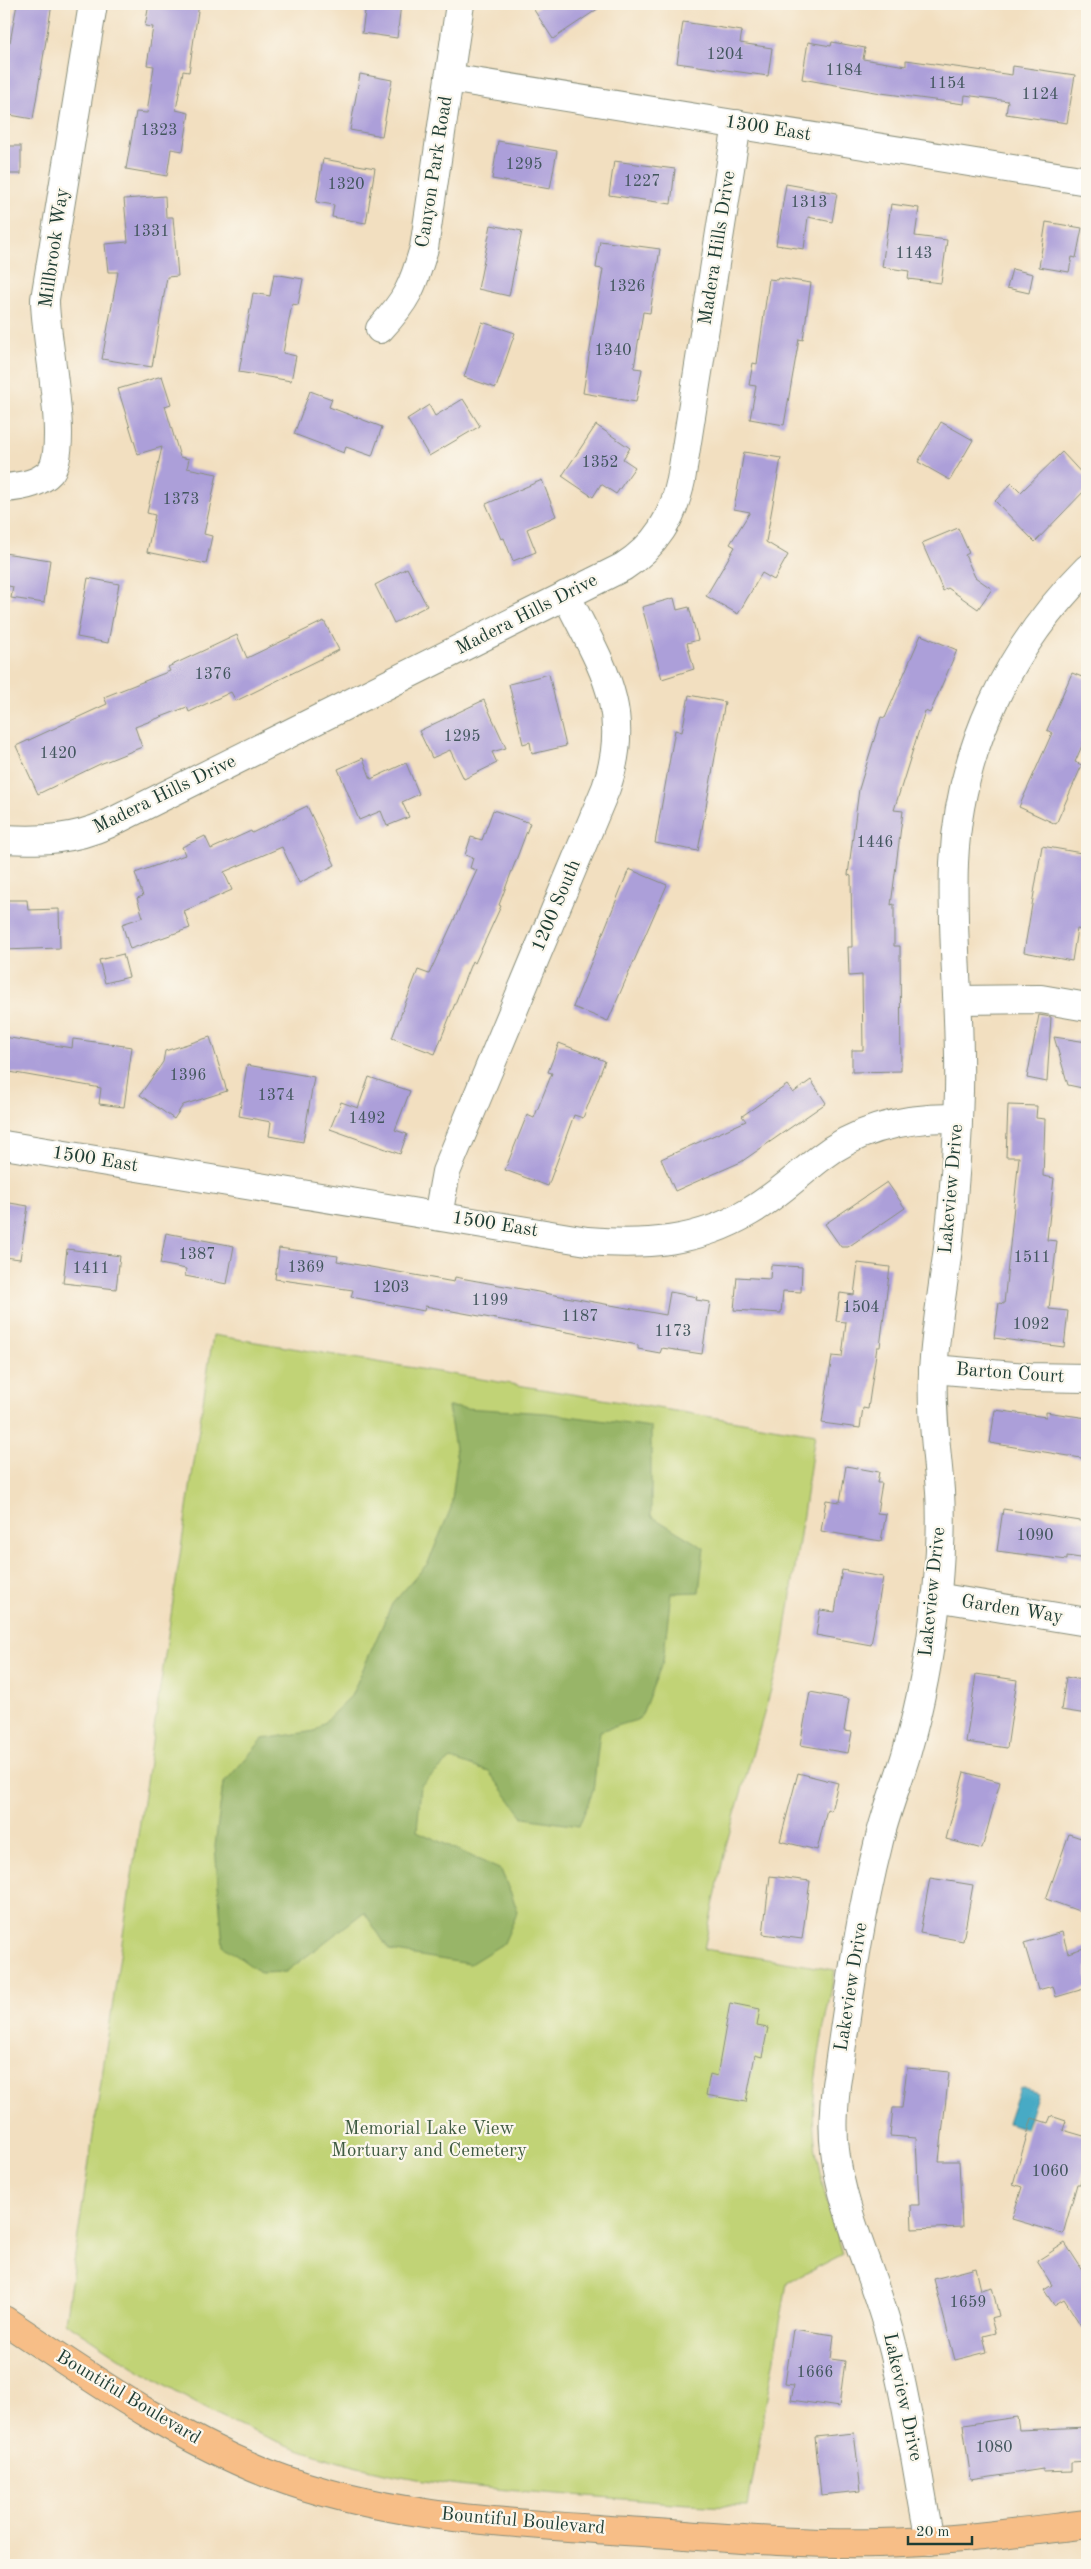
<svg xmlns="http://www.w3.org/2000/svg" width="1091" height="2569" font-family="'Old Standard TT',serif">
	<rect width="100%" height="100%" fill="#fbf7ec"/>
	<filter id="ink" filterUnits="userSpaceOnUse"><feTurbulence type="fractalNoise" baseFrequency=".02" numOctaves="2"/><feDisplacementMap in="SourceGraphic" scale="10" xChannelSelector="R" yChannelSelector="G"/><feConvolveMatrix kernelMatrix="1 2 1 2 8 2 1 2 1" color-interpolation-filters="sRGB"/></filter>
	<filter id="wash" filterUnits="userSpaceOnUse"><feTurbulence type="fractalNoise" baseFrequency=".0096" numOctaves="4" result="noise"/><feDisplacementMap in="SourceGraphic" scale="20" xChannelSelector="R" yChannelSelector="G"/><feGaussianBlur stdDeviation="1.12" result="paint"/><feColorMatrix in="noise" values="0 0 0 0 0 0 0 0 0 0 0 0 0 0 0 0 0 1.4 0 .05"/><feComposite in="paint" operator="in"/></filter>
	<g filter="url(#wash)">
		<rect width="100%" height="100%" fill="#f2dfc0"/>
		<!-- green -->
		<path fill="#c1d376" stroke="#708855" d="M213,1335L815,1434L783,1648L726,1845L704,1949L835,1970C826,2022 810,2079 814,2132C817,2175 831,2214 843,2254L787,2283L748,2506C694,2506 640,2500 586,2496C469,2488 366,2480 257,2433C189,2404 127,2363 65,2322Z"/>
		<!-- forest -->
		<polygon fill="#98b567" stroke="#5c794e" points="448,1407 546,1413 651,1427 651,1516 704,1548 699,1592 671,1593 663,1661 640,1719 600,1731 593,1791 579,1826 524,1818 489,1772 451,1759 421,1785 417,1831 501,1870 518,1911 504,1943 470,1964 390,1951 364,1912 286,1972 261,1973 223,1946 215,1846 223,1784 263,1739 315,1731 351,1696 392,1604 428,1563 451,1508 457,1460"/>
		<!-- water -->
		<polygon fill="#46aac5" stroke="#32747c" points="1020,2087 1038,2093 1026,2129 1008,2123"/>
		<g id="blocks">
			<!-- building -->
			<g fill="#ac9fd9">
				<polygon points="17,4 52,4 33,119 4,114 4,41 10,42"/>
				<polygon points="149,4 199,4 189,72 183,71 176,110 189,113 183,151 171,149 167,176 126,169 136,112 147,113 154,66 147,65 153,27 145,26"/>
				<polygon points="366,4 401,4 397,38 362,33"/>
				<polygon points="543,4 605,4 553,39 534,10"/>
				<polygon points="683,22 742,31 740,43 772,48 768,76 677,63"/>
				<polygon points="808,42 831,46 832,42 865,48 863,59 906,66 906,60 1012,75 1013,66 1075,75 1067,123 1006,114 1008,101 965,95 964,104 881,93 802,79"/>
				<polygon points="360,74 392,80 382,136 350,130"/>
				<polygon points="498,141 557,151 550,189 492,179"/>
				<rect x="4" y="146" width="17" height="28"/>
				<polygon points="323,159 375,168 366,223 332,217 334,205 316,202"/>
				<polygon points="614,161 675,169 671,204 609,195"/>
				<polygon points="786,184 837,193 832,222 808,217 804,249 776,245"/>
				<polygon points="165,196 166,217 173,217 178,276 167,277 152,367 102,359 118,272 108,272 105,244 128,242 124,199"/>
				<polygon points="891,204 919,208 915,236 947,240 941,283 908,279 909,271 882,267"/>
				<polygon points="1046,222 1082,228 1076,258 1072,257 1069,272 1039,267"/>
				<polygon points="491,225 522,231 509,296 478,289"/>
				<polygon points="600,241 660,249 650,313 643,312 634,368 642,369 636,402 583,393 603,269 596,268"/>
				<polygon points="1012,269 1033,274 1029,293 1007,288"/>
				<polygon points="274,274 303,279 298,305 292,304 283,353 296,356 291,381 239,372 253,293 270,296"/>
				<polygon points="778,278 811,283 803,340 799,339 784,425 750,419 756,386 749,385 753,363 757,364 769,279 777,280"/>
				<polygon points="482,322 515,333 496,388 464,377"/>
				<polygon points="162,376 171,404 165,406 180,457 189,459 187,468 217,474 204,534 212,536 206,564 147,552 155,515 147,513 162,447 138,454 118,389"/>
				<polygon points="310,391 332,399 329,407 382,427 372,456 346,447 344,453 294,434"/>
				<polygon points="463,399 480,426 429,456 407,419 429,405 435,416"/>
				<polygon points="941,422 973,440 950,480 918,462"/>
				<polygon points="596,425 630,448 623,459 635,467 616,494 601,484 593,497 562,476"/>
				<polygon points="744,452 781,458 766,542 788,555 774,580 762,573 738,614 706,596 735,547 730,544 750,512 734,509"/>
				<polygon points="1062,452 1087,479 1087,488 1035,542 995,501 1012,483 1021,492"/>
				<polygon points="542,480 556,516 527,529 536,552 513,561 504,538 501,539 486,504"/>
				<polygon points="958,528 969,553 965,555 975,577 992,589 978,609 948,588 943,591 922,543"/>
				<polygon points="4,553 50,560 44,603 11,598 13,587 4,585"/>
				<polygon points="407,568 427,606 394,623 375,585"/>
				<polygon points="88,578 119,584 108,643 77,637"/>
				<polygon points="674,598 677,610 689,607 698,640 687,643 694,669 662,679 642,607"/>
				<polygon points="324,621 339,650 236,701 231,692 189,712 187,707 135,727 142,747 100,764 38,794 16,746 107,704 104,697 170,671 168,667 237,635 247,658"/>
				<polygon points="921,635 957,650 930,713 925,711 894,810 903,811 891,905 894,904 894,946 900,946 901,1071 852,1072 852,1050 863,1050 862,975 849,976 848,947 852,947 851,876 848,875 859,789 881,717 885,718"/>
				<polygon points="1072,673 1087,679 1087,734 1075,762 1082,765 1056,824 1019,807 1052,733 1047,730"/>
				<polygon points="549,674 566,746 532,754 530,742 523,744 509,684"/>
				<polygon points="689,695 725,702 698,851 655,843 675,730 682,732"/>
				<polygon points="484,700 506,748 492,752 497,763 464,779 450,750 432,758 419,731"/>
				<polygon points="363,758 371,779 406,763 419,794 402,802 409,817 387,826 381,811 359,820 338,769"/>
				<polygon points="307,806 335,865 299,883 282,847 224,872 232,890 184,911 190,928 130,949 122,924 143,917 137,898 143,896 135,873 185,855 182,847 205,836 211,849 251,831 252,833"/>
				<polygon points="493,810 530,823 499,905 501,906 475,963 472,961 435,1054 392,1038 418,970 429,974 477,870 470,868 473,858 465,855 471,837 482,840"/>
				<polygon points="1042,846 1087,854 1087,931 1077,929 1072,961 1024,952"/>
				<polygon points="629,869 667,885 608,1021 573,1007"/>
				<polygon points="4,900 27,900 28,910 59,909 60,948 4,950"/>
				<polygon points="123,954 129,977 105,983 99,960"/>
				<polygon points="1039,1015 1051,1017 1047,1082 1027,1078"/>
				<polygon points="4,1037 72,1048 73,1039 132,1047 124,1107 99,1104 101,1088 4,1071"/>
				<polygon points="210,1037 227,1091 183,1105 174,1119 140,1095 163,1062 165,1051"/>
				<polygon points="1054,1037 1087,1042 1087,1089 1068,1085"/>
				<polygon points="559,1043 605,1061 583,1118 574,1115 548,1186 505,1170 527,1115 534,1118 552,1073 548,1072"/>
				<polygon points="247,1065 314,1077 303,1142 269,1136 271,1122 239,1116"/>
				<polygon points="369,1077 410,1091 395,1130 407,1134 400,1154 330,1129 341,1102 358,1108"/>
				<polygon points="811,1080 826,1103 741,1162 675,1191 661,1159 746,1121 742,1116 787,1085 793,1093"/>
				<polygon points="1008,1105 1037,1106 1036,1118 1045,1119 1043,1176 1054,1178 1047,1240 1057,1241 1049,1309 1068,1311 1064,1347 994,1338 999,1303 1004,1304 1019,1157 1006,1157"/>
				<polygon points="887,1182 905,1208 848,1247 841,1247 825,1224"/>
				<polygon points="4,1202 28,1206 20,1259 4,1257"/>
				<polygon points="166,1233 234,1246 227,1284 185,1276 186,1269 160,1264"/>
				<polygon points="279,1248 338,1256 337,1261 454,1282 455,1277 666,1315 670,1292 697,1297 696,1300 710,1302 702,1354 662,1348 660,1353 638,1349 638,1345 425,1306 424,1311 351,1297 353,1290 275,1279"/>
				<polygon points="67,1249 120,1256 116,1289 63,1283"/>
				<polygon points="858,1263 890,1267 880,1347 877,1347 868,1409 863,1408 860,1428 822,1423 832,1356 842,1357 846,1322 836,1321 840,1293 854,1295"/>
				<polygon points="771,1265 802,1267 801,1292 783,1291 781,1313 734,1310 737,1277 770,1279"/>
				<polygon points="995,1410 1046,1417 1046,1412 1087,1418 1087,1459 990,1443"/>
				<polygon points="846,1466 879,1472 877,1483 882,1483 877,1513 886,1514 881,1541 821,1531 826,1500 840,1502"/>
				<polygon points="1003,1509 1087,1522 1087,1559 1067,1556 1067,1560 997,1551"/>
				<polygon points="842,1570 883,1577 871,1645 816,1635 820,1610 835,1612"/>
				<polygon points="976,1674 1017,1680 1007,1748 966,1742"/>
				<polygon points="1066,1677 1087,1681 1087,1714 1061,1710"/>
				<polygon points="810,1692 849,1699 844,1731 852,1732 848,1753 800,1745"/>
				<polygon points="964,1772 1000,1782 982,1849 946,1839"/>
				<polygon points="798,1773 838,1783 831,1811 827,1809 817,1850 780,1841"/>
				<polygon points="1069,1834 1087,1840 1087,1914 1046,1899"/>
				<polygon points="770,1876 810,1881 802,1939 763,1934"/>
				<polygon points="930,1878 973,1885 963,1941 920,1933"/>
				<polygon points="1062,1932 1068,1953 1087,1947 1087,1988 1056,1997 1053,1986 1038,1990 1024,1943"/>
				<polygon points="730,2003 760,2009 757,2026 768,2028 762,2057 755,2055 746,2102 706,2095 710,2074 717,2076"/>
				<polygon points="907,2068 949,2072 939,2161 959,2161 962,2227 912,2229 911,2205 919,2205 916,2138 890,2136 893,2108 902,2108"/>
				<polygon points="1051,2116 1066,2121 1063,2130 1087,2137 1087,2160 1080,2184 1077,2184 1063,2234 1012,2219 1022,2187 1013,2184 1032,2118 1048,2123"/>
				<polygon points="1065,2243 1087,2277 1087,2335 1064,2299 1054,2305 1044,2290 1052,2285 1037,2261"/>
				<polygon points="976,2268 981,2290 992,2287 999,2316 991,2318 995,2333 983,2336 987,2352 955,2360 934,2279"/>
				<polygon points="793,2329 834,2335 831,2359 845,2361 839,2407 791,2400 794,2385 785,2384"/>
				<polygon points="1017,2417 1019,2430 1087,2427 1087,2461 1071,2462 1071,2471 1043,2472 1043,2469 971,2480 963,2425"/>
				<polygon points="854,2433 861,2491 821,2495 815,2437"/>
			</g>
		</g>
	</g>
	<g filter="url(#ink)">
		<use href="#blocks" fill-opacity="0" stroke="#888e7a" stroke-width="1"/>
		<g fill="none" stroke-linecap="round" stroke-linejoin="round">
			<defs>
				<g id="minor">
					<polyline points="449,78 1087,181"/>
					<path d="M380,329C407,300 413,286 424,248L460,4"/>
					<path d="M4,488C19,487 39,484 50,472C71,449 44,335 45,299L93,4"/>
					<path d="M4,839C41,841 73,840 108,824L623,567C656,546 673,518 681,480L737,124"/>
					<polyline points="958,1000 1041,999 1087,1007"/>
					<path d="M4,1145L587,1241C645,1246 699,1242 749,1212C775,1197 796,1177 819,1159C859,1127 909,1117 958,1118"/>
					<path d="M438,1216L446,1172L606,788C634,709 600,664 566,595"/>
					<polyline points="933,1369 1026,1377 1087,1378"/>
					<polyline points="936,1597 1087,1622"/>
					<path d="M930,2541C917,2473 908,2403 890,2336C874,2274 842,2214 835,2150C832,2128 834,2107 836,2085C848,2005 858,1924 878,1845C885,1814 897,1785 906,1755C921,1703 931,1647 937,1593C940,1559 942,1525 940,1491C937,1451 931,1413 933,1373C935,1331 943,1289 948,1248C954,1196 958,1143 959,1091C961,1015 951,938 954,863C959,750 1008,648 1087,569"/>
				</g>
				<path id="major" d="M4,2320C90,2377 173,2436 269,2474C379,2516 494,2522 610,2530C699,2535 789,2545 878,2543C948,2542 1018,2532 1087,2524"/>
			</defs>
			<!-- minor casing -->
			<use href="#minor" stroke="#888e7a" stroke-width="30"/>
			<!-- major casing -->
			<use href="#major" stroke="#888e7a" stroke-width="30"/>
			<!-- minor -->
			<use href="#minor" stroke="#fff" stroke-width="28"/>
			<!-- major -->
			<use href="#major" stroke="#f7be87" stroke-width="28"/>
		</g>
	</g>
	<g text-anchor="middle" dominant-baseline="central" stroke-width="4.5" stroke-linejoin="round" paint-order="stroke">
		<!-- number labels -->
		<g font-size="16" fill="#42565d">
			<text x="725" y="55">1204</text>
			<text x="844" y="71">1184</text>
			<text x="947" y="84">1154</text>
			<text x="1040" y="95">1124</text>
			<text x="159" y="131">1323</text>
			<text x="524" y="165">1295</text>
			<text x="642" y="182">1227</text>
			<text x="346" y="185">1320</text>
			<text x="809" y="203">1313</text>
			<text x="151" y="232">1331</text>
			<text x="914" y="254">1143</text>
			<text x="627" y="287">1326</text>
			<text x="613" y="351">1340</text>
			<text x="600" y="463">1352</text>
			<text x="181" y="500">1373</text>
			<text x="213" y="675">1376</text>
			<text x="462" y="737">1295</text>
			<text x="58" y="754">1420</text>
			<text x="875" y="843">1446</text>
			<text x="188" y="1076">1396</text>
			<text x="276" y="1096">1374</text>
			<text x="367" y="1119">1492</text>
			<text x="197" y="1255">1387</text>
			<text x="1032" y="1258">1511</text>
			<text x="306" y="1268">1369</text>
			<text x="91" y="1269">1411</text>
			<text x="391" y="1288">1203</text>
			<text x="490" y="1301">1199</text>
			<text x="861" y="1308">1504</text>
			<text x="580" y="1317">1187</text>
			<text x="1031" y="1325">1092</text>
			<text x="673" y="1332">1173</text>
			<text x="1035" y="1536">1090</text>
			<text x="1050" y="2172">1060</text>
			<text x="968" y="2303">1659</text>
			<text x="815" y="2373">1666</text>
			<text x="994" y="2448">1080</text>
		</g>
		<!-- street labels -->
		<g font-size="19" fill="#1f3d34" stroke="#fbf7ec">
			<text transform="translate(768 129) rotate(9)">1300 East</text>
			<text transform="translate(435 172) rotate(-81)">Canyon Park Road</text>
			<text transform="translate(55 248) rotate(-82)">Millbrook Way</text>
			<text transform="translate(718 248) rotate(-81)">Madera Hills Drive</text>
			<text transform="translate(527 615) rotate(-27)">Madera Hills Drive</text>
			<text transform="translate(165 795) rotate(-26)">Madera Hills Drive</text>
			<text transform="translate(557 906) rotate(-67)">1200 South</text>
			<text transform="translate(95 1160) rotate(9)">1500 East</text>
			<text transform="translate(952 1189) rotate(-85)">Lakeview Drive</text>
			<text transform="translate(495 1225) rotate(9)">1500 East</text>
			<text transform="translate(1010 1374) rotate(4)">Barton Court</text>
			<text transform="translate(933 1592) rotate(-84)">Lakeview Drive</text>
			<text transform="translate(1012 1610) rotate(9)">Garden Way</text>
			<text transform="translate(852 1987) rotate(-81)">Lakeview Drive</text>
			<text transform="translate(902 2397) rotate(78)">Lakeview Drive</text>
			<text transform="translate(128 2398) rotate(31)">Bountiful Boulevard</text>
			<text transform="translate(523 2522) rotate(5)">Bountiful Boulevard</text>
		</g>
		<!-- park labels -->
		<g font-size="19" fill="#3f5b41" stroke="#fbf7ec">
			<text x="429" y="2129">Memorial Lake View<tspan x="429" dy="22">Mortuary and Cemetery</tspan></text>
		</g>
	</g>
	<!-- margin -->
	<rect width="1091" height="2569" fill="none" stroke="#fbf7ec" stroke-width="20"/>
	<!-- scale -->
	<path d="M908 2536v8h64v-8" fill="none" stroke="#1f3d34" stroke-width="2.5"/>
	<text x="916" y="2536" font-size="15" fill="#1f3d34" stroke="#fbf7ec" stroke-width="4" paint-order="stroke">20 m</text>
</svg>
